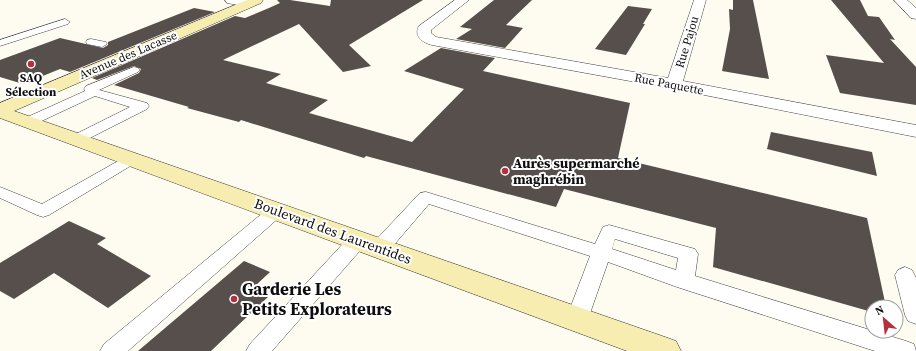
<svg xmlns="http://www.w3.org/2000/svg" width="916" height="351" font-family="'Source Serif 4',serif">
	<rect width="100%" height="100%" fill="#fefbf1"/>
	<!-- building -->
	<g fill="#564f4c">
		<polygon points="277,0 290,0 330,6 331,0 423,0 349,45 371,66 343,72 299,24 223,60 281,74 266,83 328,100 309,113 412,142 464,89 404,71 441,48 495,58 483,71 630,103 618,158 867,218 886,307 872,307 872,312 713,267 716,228 564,189 556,207 366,156 364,158 241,120 239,122 187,108 189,107 114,85 139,73 141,69 134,66 97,80 92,78 235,16 245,18 269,8 280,3"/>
		<polygon points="494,0 532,0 506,25 523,28 505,48 456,39 472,29 460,27"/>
		<polygon points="733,0 753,0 769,79 722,71 730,29 729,9 733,10"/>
		<polygon points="831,0 860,0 868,16 879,17 895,40 890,39 916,67 916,105 840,93 826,55 884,63"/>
		<polygon points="628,6 652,9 643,24 645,24 626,55 595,49"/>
		<polygon points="194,8 215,12 70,72 60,69 23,84 0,77 0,60 60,38 103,48 108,45 108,42"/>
		<polygon points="771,132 872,152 877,176 767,149"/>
		<polygon points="69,221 106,238 97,244 151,276 108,308 54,273 14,299 0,291 0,263"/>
		<polygon points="244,261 270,272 253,288 269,296 211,351 138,351"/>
	</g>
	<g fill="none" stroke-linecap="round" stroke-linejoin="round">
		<defs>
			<g id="lane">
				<polygon points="65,19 70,22 68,24 0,46 0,40"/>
				<polygon points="91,39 106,42 107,44 102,47 87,44 86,42 87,40"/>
				<polygon points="134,67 138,68 140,70 138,72 99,90 147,103 149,106 147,109 82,142 77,143 72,142 70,139 72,136 130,107 95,96 33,125 28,126 23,125 21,122 23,119 85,91 84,89 86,86"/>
				<polygon points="132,154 137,156 140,159 137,162 49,215 43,217 37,215 0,198 0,187 42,204 127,156"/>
				<path d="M426,192L595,244L603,227L609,225L695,249L698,254L695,276L906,341L914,344L916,351H875L677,287L608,262L588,319L585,325L577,328L569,325L566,319L590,256L429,204L387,253L380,255L373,253L370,248L373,243L420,193ZM615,239L678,258L676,270L612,249Z"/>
				<polygon points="276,205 282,207 285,211 282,215 128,351 100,351 104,344 270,207"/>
				<polygon points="358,233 365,235 367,240 365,245 272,351 246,351 250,344 351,235"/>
				<polygon points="905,267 912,270 916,278 916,324 908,321 905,315 895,275 898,270"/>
			</g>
			<g id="street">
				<polygon points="225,0 252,0 255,3 253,6 249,7 227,3"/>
				<path d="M455,0H469L431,30V33L436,37L668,78L694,0H706L683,81L916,125V137L674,89L432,45C423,43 413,36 419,26Z"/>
				<polygon points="894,0 907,0 916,8 916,19 911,18"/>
			</g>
			<polygon id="secondary" points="247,0 263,0 261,3 14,111 665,337 676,341 681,351 627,351 0,118 0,103"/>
		</defs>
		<!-- lane casing -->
		<use href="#lane" stroke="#414141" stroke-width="1"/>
		<!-- street casing -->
		<use href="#street" stroke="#414141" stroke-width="1"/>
		<!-- secondary casing -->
		<use href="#secondary" stroke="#303030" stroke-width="1"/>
		<!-- lane -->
		<use href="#lane" fill="#fff" fill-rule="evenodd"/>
		<!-- street -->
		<use href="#street" fill="#fff" fill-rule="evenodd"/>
		<!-- secondary -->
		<use href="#secondary" fill="#f8edb1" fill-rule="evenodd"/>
	</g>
	<!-- markers -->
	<g fill="#b3313e" stroke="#fff" stroke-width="1.5">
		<circle cx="31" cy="64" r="4"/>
		<circle cx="505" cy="171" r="4"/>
		<circle cx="234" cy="299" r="4"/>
	</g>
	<g text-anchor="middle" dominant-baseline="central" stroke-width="4" stroke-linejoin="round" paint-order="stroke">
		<!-- far-street labels -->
		<g font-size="12" fill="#0e0e0e" stroke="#fff">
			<text transform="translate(687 42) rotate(-73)">Rue Pajou</text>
			<text transform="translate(128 55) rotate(-23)">Avenue des Lacasse</text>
			<text transform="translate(669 84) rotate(11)">Rue Paquette</text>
		</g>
		<!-- far-poi labels -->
		<g font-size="12" font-weight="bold" fill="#0e0e0e" stroke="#fff">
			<text x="31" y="78">SAQ<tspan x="31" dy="14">Sélection</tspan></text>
		</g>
		<!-- poi labels -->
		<g font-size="14" font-weight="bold" fill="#0e0e0e" stroke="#fff" text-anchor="start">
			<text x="513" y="163">Aurès supermarché<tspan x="513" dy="16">maghrébin</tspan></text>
		</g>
		<!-- street labels -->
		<g font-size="14" fill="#0e0e0e" stroke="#fff">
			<text transform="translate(333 231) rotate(20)">Boulevard des Laurentides</text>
		</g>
		<!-- near-poi labels -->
		<g font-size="17" font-weight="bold" fill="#0e0e0e" stroke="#fff" text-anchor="start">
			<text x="242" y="289">Garderie Les<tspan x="242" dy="20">Petits Explorateurs</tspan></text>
		</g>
	</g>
	<!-- north arrow -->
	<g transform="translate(884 319) rotate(332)"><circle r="19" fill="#ffffff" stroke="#9f9f9f"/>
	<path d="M0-3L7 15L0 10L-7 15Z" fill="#b3313e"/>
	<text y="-6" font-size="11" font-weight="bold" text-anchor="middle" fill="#0e0e0e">N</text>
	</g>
</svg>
